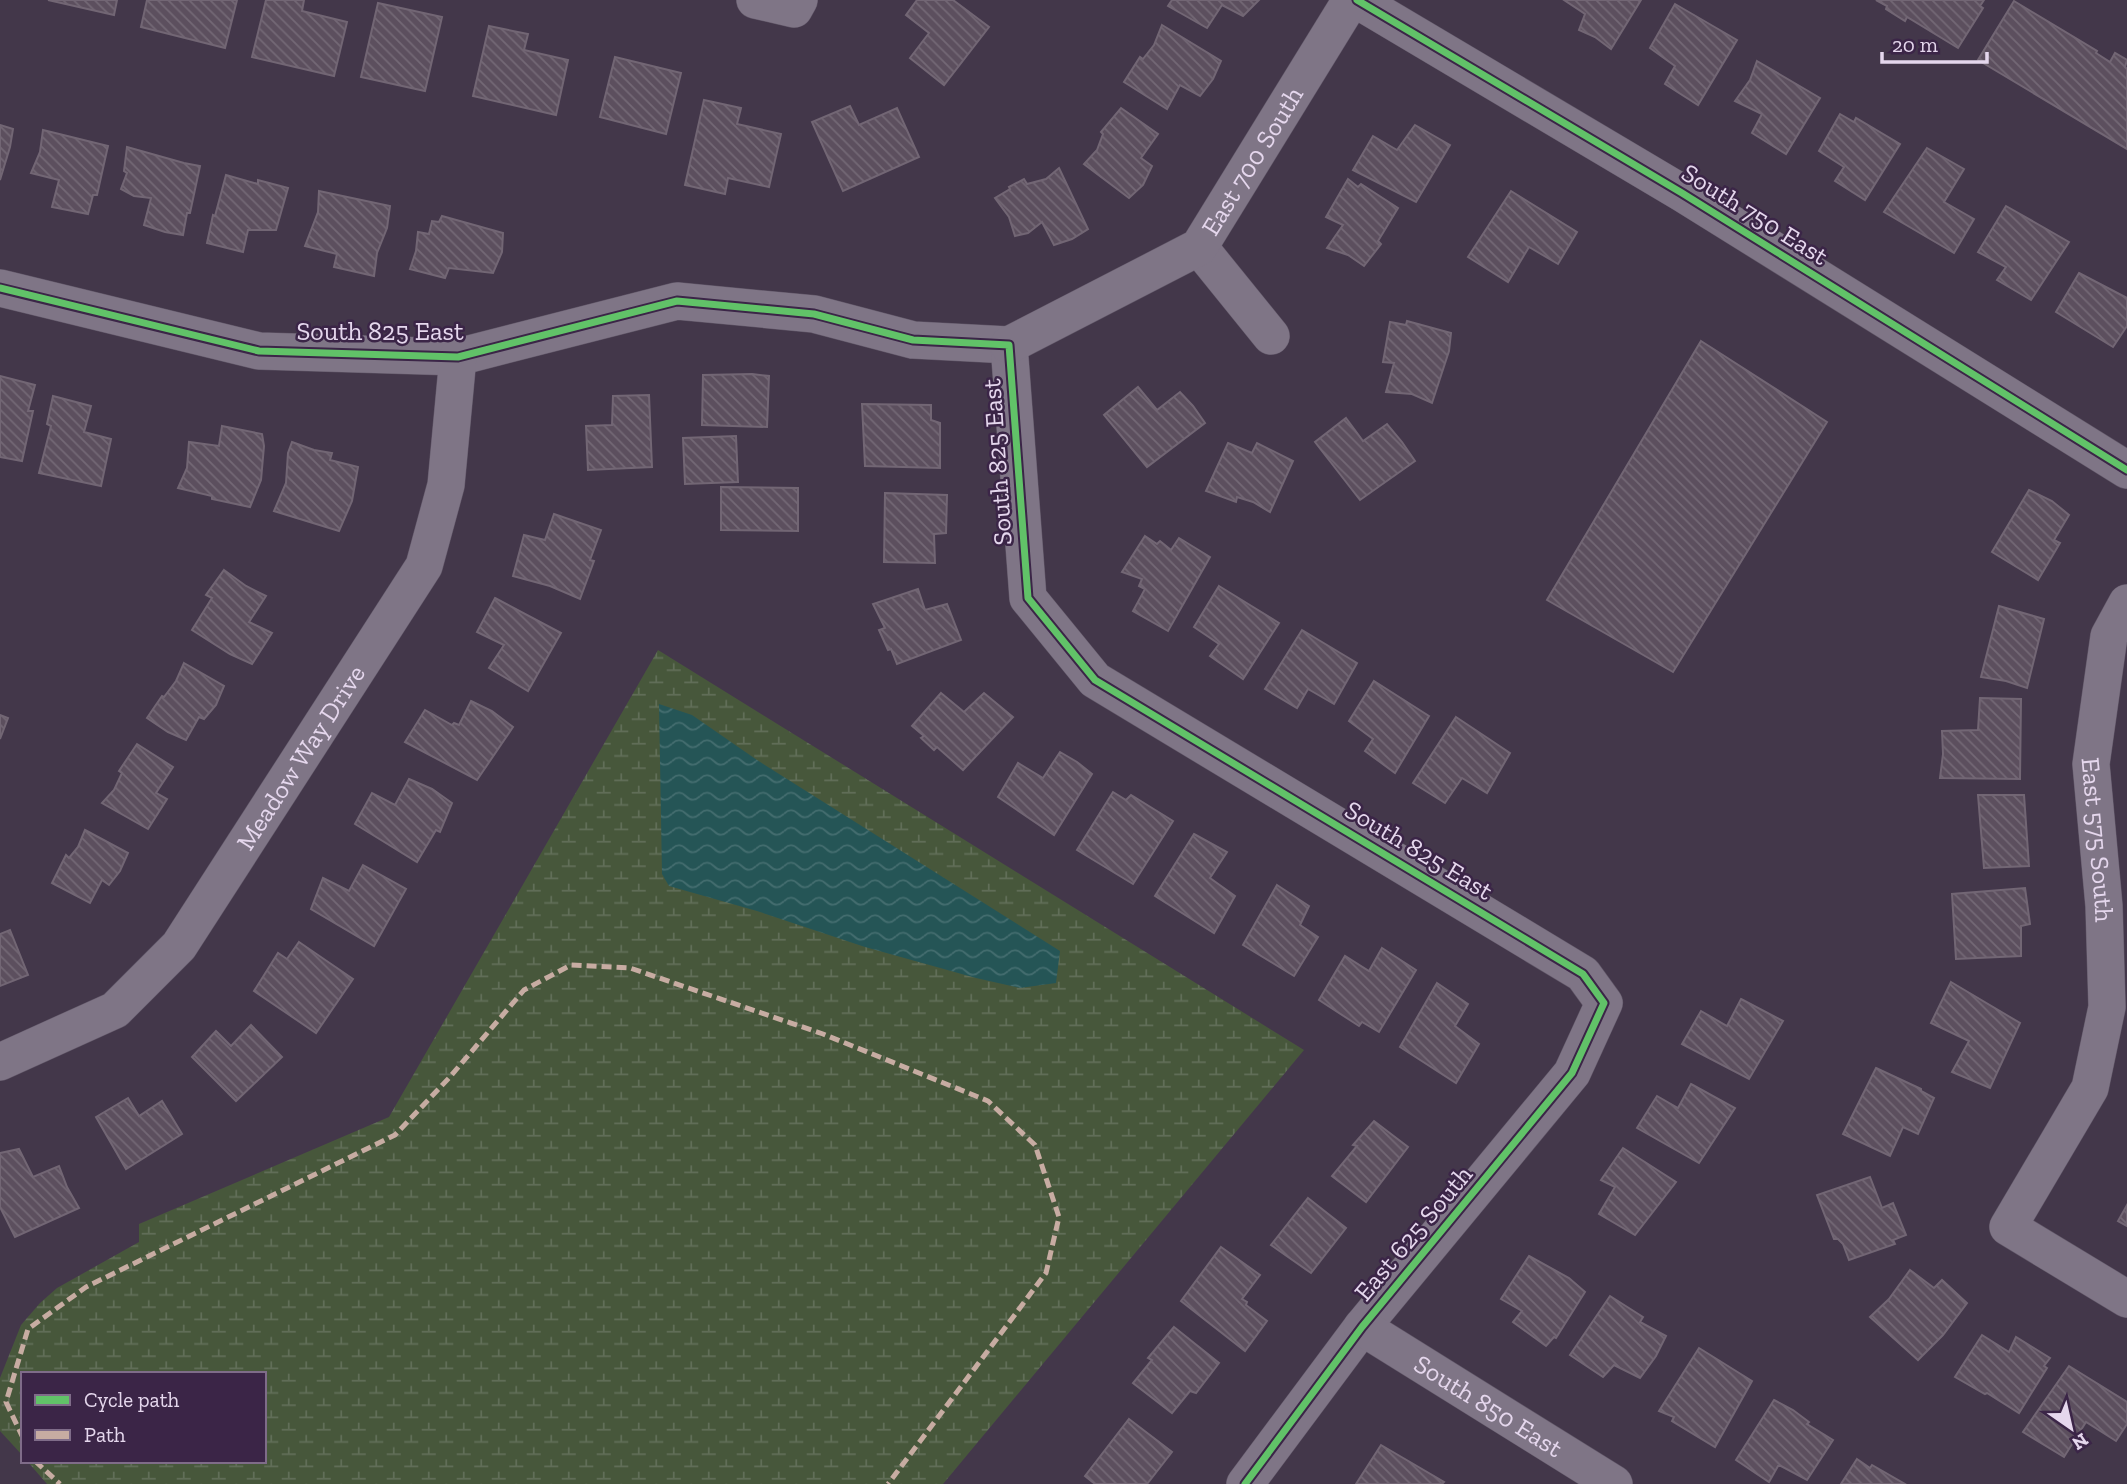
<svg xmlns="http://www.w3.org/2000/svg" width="2127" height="1484" font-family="'Zilla Slab',serif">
	<defs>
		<pattern id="wetland-marsh" width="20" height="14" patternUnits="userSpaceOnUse" patternTransform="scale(1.75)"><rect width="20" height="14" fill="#47573b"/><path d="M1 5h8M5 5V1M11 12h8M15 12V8" fill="none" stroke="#616e58"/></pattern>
		<pattern id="water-waves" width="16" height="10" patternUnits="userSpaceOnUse" patternTransform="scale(1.75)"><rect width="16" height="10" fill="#255556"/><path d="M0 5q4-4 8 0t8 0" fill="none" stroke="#446d6f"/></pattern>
		<pattern id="building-back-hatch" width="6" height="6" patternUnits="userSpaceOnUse" patternTransform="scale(1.75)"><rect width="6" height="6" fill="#5c4f5e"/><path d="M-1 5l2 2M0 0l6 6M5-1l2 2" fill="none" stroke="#736875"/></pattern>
	</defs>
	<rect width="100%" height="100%" fill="#43374a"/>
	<!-- wetland -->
	<polygon fill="url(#wetland-marsh)" points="658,650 1304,1050 943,1484 47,1484 27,1461 264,1461 264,1374 23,1374 23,1456 0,1431 0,1378 21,1325 40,1303 57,1288 139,1242 139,1224 389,1117"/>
	<!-- water -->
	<polygon fill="url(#water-waves)" points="659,704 692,715 757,760 1060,951 1056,983 1020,988 976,978 865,947 757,911 669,886 662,874"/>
	<!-- building -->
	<g fill="url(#building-back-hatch)" stroke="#726674" stroke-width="2">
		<polygon points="48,0 117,0 114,15"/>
		<polygon points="147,0 237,0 225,48 141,27"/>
		<polygon points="266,0 304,0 302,11 347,22 334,76 252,57"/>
		<polygon points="917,0 953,0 989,27 944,85 910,58 929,33 906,15"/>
		<polygon points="1172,0 1259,0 1243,16 1222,5 1207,28 1168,6"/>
		<polygon points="1564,0 1641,0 1611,49 1595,37 1579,30 1585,14"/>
		<polygon points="1876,0 1984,0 1980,6 1983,8 1958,48 1907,17 1905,21 1886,9 1887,6"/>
		<polygon points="2014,1 2097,51 2096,53 2110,62 2115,53 2127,60 2125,67 2127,69 2127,149 1978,60"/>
		<polygon points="378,3 442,17 425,91 361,77"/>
		<polygon points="1675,4 1737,40 1698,105 1665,84 1675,66 1650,48"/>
		<polygon points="1162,25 1221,61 1213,79 1200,96 1180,85 1167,109 1124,82 1140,57 1143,59 1154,45"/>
		<polygon points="489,26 528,34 524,50 568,60 556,115 473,96"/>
		<polygon points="615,57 681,73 666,134 600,117"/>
		<polygon points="1757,61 1820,98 1786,154 1752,133 1762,114 1735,101 1750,80"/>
		<polygon points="704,100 741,108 737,124 781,134 769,187 728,178 725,194 685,185"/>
		<polygon points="850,106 859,125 897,108 919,157 843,191 812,122"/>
		<polygon points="1121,108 1158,134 1141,158 1152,166 1143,185 1129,198 1084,164 1097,150 1103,134 1101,132"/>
		<polygon points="1840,114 1854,122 1856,118 1900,144 1865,200 1835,181 1844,167 1819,151"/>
		<polygon points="0,125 13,129 10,147 0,180"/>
		<polygon points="1415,125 1450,145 1416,202 1353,170 1373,136 1397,150"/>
		<polygon points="43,130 108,146 97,195 93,195 88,214 52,207 59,180 31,173 40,152"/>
		<polygon points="127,147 184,163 200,166 190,213 187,213 183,235 165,232 144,225 151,198 134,196 121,189 127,173 124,171"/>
		<polygon points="1927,148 1964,169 1944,202 1974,219 1954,253 1884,212"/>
		<polygon points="1059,168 1088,229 1072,239 1054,245 1042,222 1028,233 1015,236 1009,217 995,198 1010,189 1009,187 1024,179 1027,184 1046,179"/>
		<polygon points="226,175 258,184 258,180 288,188 276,230 248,230 243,252 207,243 213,215 215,216"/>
		<polygon points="1348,179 1358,187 1361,184 1398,208 1378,241 1381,244 1364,266 1348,255 1327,248 1343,225 1326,217"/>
		<polygon points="319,191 390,206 387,228 377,253 374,276 334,267 337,254 305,246 318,212"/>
		<polygon points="1511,191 1577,232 1558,264 1529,247 1508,282 1468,257"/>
		<polygon points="2006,206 2069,242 2031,300 1997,280 2006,267 1978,252"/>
		<polygon points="442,216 503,233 502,252 493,273 449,268 445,278 410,269 416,251 418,232 429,234 432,221 439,222"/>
		<polygon points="2079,273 2127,298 2127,326 2113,347 2056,312"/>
		<polygon points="1407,321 1451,333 1449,351 1432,403 1412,394 1386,392 1394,363 1383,362 1390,322 1406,325"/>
		<polygon points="1701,341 1827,422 1673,672 1547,600"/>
		<polygon points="752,374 769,376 767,427 702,425 703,375"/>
		<polygon points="0,376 35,385 28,411 33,411 22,461 0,457"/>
		<polygon points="1138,387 1157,410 1180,392 1193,406 1205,423 1147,467 1104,415"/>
		<polygon points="649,395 652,467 588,470 586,426 612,425 613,396"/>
		<polygon points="53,396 91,406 84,432 111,439 101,486 39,473 51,426 47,424"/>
		<polygon points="862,404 931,405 931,420 940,423 940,468 865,466"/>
		<polygon points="1346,418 1363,441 1387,424 1402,442 1415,461 1360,500 1315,442"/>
		<polygon points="222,426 262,434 264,446 261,480 250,507 212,499 212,496 178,488 187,468 189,442 219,446"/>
		<polygon points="736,436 738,482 685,484 683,438"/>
		<polygon points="292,442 314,450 332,453 330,460 358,467 352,501 339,531 274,511 286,483 288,453"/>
		<polygon points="1228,443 1252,453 1257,443 1293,461 1270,512 1253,502 1237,497 1236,502 1206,491"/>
		<polygon points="721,487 798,488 798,531 721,530"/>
		<polygon points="2029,490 2052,501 2069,515 2054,540 2060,543 2038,580 1992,552"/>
		<polygon points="885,493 947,495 946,533 934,534 935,563 884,562"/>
		<polygon points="554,514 601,530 590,560 594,561 580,599 550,586 513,576 524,535 545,540"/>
		<polygon points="1145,536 1157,544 1160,541 1171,550 1179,538 1210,557 1168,631 1133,611 1145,589 1139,586 1142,579 1122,572"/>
		<polygon points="224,570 246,586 266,596 249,622 272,633 252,664 230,654 192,630 212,598 206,595"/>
		<polygon points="1219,586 1279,623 1243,679 1210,656 1219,644 1194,627"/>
		<polygon points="918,589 925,610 947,604 961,640 897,664 891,649 888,650 879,630 885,628 873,604"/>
		<polygon points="495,598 561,633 528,691 489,668 504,645 477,632"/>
		<polygon points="1999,606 2044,619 2027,688 2006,681 1981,677"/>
		<polygon points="1302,630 1357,663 1334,704 1308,689 1297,708 1265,689"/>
		<polygon points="184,663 224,686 216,705 204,719 199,717 186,740 168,732 147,718 162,696 164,697 176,681"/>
		<polygon points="1374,681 1429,716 1395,773 1365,751 1373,739 1349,721"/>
		<polygon points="941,693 964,712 984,693 1013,717 963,770 937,747 934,750 921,738 924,736 912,726"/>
		<polygon points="1980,698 2021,699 2020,779 1940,778 1943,754 1942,731 1978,730"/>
		<polygon points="471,701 492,711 513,727 477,780 405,742 425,710 452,725 454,723 459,725"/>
		<polygon points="0,715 8,718 0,739"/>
		<polygon points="1456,717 1510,753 1487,793 1462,778 1445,803 1413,783"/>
		<polygon points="137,744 173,767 156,793 167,799 148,829 102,803 114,790 122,773 119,771"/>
		<polygon points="1060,752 1077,762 1092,774 1054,835 998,797 1018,763 1043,778"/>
		<polygon points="409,779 432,789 452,803 440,832 436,830 417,862 355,824 372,793 395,805"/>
		<polygon points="1113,792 1126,800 1131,795 1173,821 1133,884 1077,850"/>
		<polygon points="1978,795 2024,795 2029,866 1984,868"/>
		<polygon points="85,830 128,853 120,871 109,885 102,880 90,903 52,883 66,855 69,858 78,847"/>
		<polygon points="1194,834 1227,852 1210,878 1235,896 1214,933 1155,896"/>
		<polygon points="363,865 406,889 374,946 311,909 323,878 349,891"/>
		<polygon points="1277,885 1309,906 1300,925 1318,937 1294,976 1243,945"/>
		<polygon points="2025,888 2030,924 2021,926 2021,956 1956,959 1952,894"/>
		<polygon points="10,930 28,975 0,986 0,934"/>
		<polygon points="299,942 353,979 316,1033 254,991 278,953 287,959"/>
		<polygon points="1382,948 1416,970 1379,1032 1362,1022 1359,1026 1319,1000 1345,956 1369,971"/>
		<polygon points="1951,982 2020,1023 1990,1088 1952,1072 1969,1041 1931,1023"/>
		<polygon points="1437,983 1468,1004 1455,1026 1479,1044 1456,1083 1400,1047"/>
		<polygon points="1741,999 1783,1021 1749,1079 1682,1044 1701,1011 1727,1026"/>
		<polygon points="251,1025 282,1057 236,1101 192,1057 216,1031 231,1046"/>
		<polygon points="1876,1068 1921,1089 1921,1091 1934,1098 1918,1134 1903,1127 1890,1156 1843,1134"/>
		<polygon points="1691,1084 1735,1108 1699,1163 1637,1128 1657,1096 1678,1108"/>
		<polygon points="128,1098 139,1116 162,1101 182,1134 126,1169 96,1117"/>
		<polygon points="1374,1121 1408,1147 1366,1202 1332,1176 1357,1146 1353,1145"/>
		<polygon points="1623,1148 1676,1182 1635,1235 1599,1214 1615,1187 1601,1180"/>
		<polygon points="19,1149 33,1177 59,1166 67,1187 79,1208 15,1237 0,1207 0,1153"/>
		<polygon points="1870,1177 1882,1208 1893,1203 1906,1235 1893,1240 1895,1244 1849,1260 1843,1244 1838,1239 1834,1239 1817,1195"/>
		<polygon points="1308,1198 1346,1228 1311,1273 1271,1245"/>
		<polygon points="2127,1205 2127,1226 2118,1221"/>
		<polygon points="1221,1247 1260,1275 1242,1299 1247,1302 1246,1305 1267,1321 1245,1351 1181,1301"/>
		<polygon points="1529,1256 1569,1278 1585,1292 1556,1338 1554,1337 1546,1346 1513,1322 1522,1311 1501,1299"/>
		<polygon points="1910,1270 1934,1288 1942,1280 1967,1303 1943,1335 1918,1360 1870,1317 1889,1299"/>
		<polygon points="1610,1296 1643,1317 1640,1322 1666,1336 1656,1356 1640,1378 1614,1365 1603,1377 1570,1355"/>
		<polygon points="1174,1327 1219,1363 1196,1393 1190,1391 1172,1413 1133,1383 1152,1360 1148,1358"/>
		<polygon points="1982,1335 2009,1352 2016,1337 2050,1358 2044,1366 2047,1368 2019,1413 1987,1393 1985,1394 1955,1377"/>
		<polygon points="1699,1348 1752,1381 1715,1447 1672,1421 1674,1417 1659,1411"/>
		<polygon points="2069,1366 2127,1402 2127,1424 2116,1441 2086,1422 2064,1457 2023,1432"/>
		<polygon points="1774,1400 1793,1410 1809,1422 1807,1424 1833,1440 1807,1480 1781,1466 1778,1466 1769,1482 1736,1460"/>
		<polygon points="1129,1419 1172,1452 1147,1484 1095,1484 1085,1476"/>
		<polygon points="1381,1445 1444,1482 1442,1484 1356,1484"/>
		<polygon points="1857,1459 1870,1468 1872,1465 1905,1484 1841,1484"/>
	</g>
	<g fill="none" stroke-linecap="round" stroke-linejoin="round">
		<defs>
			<g id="minor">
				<polyline points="755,0 794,9 799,0"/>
				<polyline points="1357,0 1682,193 2127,470"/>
				<polyline points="1199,247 1271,336"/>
				<polyline points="0,288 259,351 458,357 677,301 814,314 913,340 1009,345"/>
				<polyline points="1009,345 1028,598 1095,680 1583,974 1604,1003 1572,1073 1362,1327 1245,1484"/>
				<path id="s1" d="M1009,345L1199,247L1351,0"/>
				<path id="s2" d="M2127,603L2109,636L2091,764L2104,906L2107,1007L2090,1088L2008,1227L2127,1299"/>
				<path id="s3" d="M0,1062L115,1010L179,946L424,566L446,485L458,357"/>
				<path id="s4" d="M1362,1327L1614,1484"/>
			</g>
		</defs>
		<!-- minor casing -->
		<use href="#minor" stroke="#5f5566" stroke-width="38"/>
		<!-- minor -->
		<use href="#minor" stroke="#7f7586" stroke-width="37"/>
		<!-- quiet -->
		<g stroke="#c7aca2" stroke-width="5" stroke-dasharray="10 5" stroke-linecap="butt">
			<polyline points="23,1438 6,1402 28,1329 86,1287 395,1135 449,1078 524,990 571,965 630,968 823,1034 988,1101 1035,1145 1059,1217 1046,1273 888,1484"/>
			<polyline points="35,1461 60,1484"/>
		</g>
		<defs>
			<g id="cycleway">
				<polyline points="1357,0 1682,193 2127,470"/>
				<polyline points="0,288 259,351 458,357 677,301 814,314 913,340 1009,345 1028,598 1095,680 1583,974 1604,1003 1572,1073 1362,1327 1245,1484"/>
			</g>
		</defs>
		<!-- cycleway casing -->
		<use href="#cycleway" stroke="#3b2547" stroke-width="11"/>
		<!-- cycleway -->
		<use href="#cycleway" stroke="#61c268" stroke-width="7"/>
	</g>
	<g text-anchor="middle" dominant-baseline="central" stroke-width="5" stroke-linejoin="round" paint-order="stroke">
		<!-- street labels -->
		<g font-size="26" fill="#e5d7ed" stroke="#3b2547">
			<text stroke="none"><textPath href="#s1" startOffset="315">East 700 South</textPath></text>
			<text transform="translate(1755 214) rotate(32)">South 750 East</text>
			<text x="380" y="331">South 825 East</text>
			<text transform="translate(997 462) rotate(-94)">South 825 East</text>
			<text stroke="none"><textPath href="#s3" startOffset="441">Meadow Way Drive</textPath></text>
			<text stroke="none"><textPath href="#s2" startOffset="243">East 575 South</textPath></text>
			<text transform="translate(1419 850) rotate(31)">South 825 East</text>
			<text transform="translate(1413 1233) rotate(-50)">East 625 South</text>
			<text stroke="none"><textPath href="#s4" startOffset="149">South 850 East</textPath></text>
		</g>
	</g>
	<!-- legend -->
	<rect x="21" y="1372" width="245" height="91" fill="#3b2547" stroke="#7f6c89" stroke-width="2"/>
	<rect x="35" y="1395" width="35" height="10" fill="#61c268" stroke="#7f6c89" stroke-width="2"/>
	<text x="84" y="1407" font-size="21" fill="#e5d7ed">Cycle path</text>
	<rect x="35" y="1430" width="35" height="10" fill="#c7aca2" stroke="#7f6c89" stroke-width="2"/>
	<text x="84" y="1442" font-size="21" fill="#e5d7ed">Path</text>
	<!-- north arrow -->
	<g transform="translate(2071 1428) rotate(146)" stroke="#3b2547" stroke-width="5" paint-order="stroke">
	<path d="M0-5L12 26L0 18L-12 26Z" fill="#e5d7ed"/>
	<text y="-10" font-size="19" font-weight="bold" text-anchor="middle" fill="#e5d7ed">N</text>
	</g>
	<!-- scale -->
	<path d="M1882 52v10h105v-10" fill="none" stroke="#e5d7ed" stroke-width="3.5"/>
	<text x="1892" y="52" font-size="21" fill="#e5d7ed" stroke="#3b2547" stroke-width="5" paint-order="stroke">20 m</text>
</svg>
